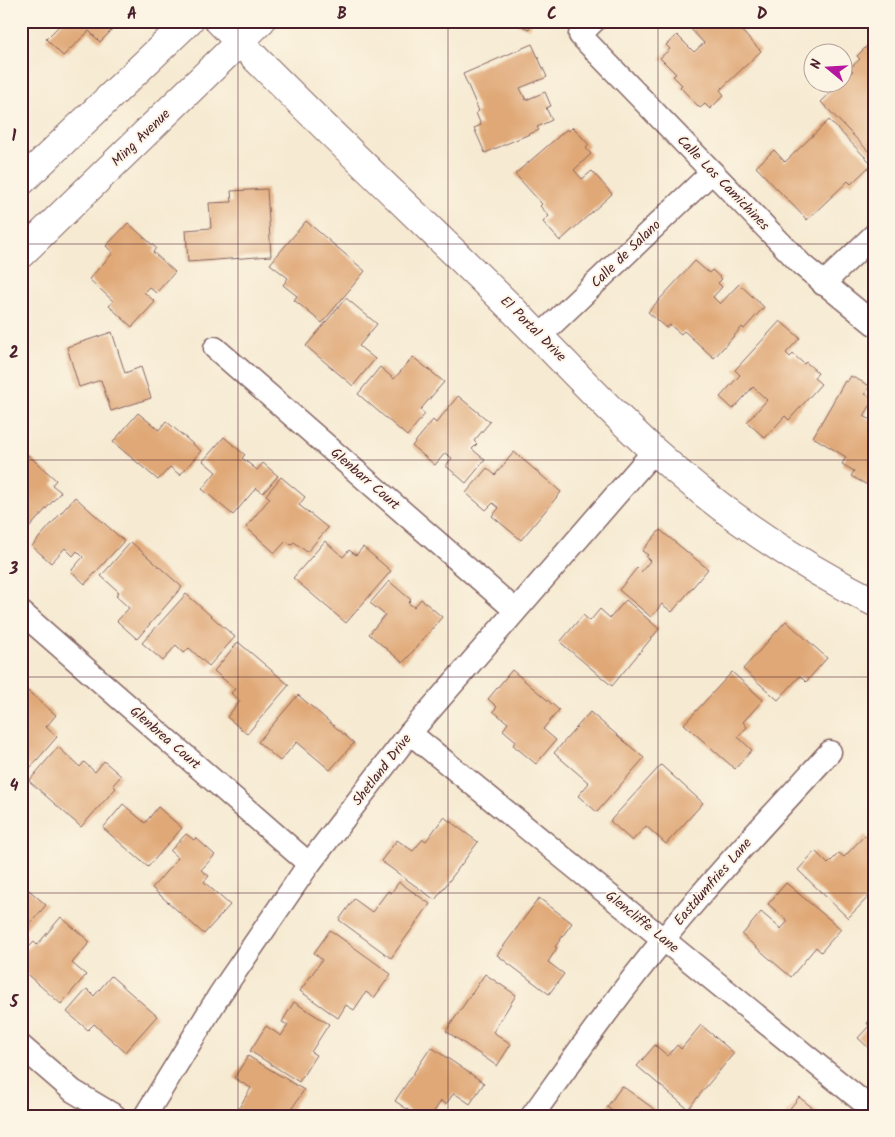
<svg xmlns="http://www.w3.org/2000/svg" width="895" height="1137" font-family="Kalam,sans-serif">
	<rect width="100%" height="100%" fill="#fcf5e5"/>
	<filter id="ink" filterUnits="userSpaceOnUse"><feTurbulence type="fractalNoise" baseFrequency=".02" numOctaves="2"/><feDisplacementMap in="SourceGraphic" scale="10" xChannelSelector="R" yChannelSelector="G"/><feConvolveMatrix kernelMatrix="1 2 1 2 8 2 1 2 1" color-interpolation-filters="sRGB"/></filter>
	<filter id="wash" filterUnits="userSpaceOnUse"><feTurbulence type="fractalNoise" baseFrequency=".0096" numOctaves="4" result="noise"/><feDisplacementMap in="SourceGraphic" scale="20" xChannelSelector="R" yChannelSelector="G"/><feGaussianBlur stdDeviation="1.12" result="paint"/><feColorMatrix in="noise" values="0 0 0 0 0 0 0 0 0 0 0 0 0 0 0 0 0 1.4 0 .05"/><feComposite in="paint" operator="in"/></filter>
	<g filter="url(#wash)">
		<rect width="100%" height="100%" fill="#f6ead2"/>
		<g id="blocks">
			<!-- building -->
			<g fill="#e0a877">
				<polygon points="64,21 129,21 122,28 118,24 100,42 89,31 63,56 46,39"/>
				<polygon points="509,21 532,21 529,29"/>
				<polygon points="683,21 732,21 761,51 720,90 724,95 710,109 705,104 700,108 680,87 682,85 673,76 676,74 660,58 670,49 666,45 677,35 694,52 704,43"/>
				<polygon points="874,39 874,157 821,102 853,71 850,68 860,59 857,56"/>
				<polygon points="532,44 547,77 520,88 526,100 545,92 551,106 546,108 552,120 537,127 539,130 485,153 474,128 481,125 476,113 479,111 463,74"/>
				<polygon points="829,120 872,164 851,184 848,181 807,220 756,167 774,150 785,162"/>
				<polygon points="573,127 589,145 586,148 591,154 574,170 582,179 592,171 612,194 560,241 543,222 549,216 540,206 542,204 515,174 567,129 569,131"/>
				<polygon points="267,189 271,256 188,262 186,230 211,228 209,203 232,202 231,191"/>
				<polygon points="306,221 365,271 322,323 294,300 297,296 283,285 288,278 270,264"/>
				<polygon points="128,223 156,248 153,252 175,272 156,293 149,287 144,292 155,302 132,327 109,306 113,301 89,279 113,253 106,246"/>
				<polygon points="695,261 709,273 712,270 722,279 718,283 722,287 713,297 720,304 739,284 764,307 744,329 742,327 714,358 684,331 681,334 670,325 666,328 648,312"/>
				<polygon points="346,298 377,324 359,346 375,359 353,386 306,346"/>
				<polygon points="780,321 800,338 786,353 790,357 793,354 804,364 806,362 818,373 814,378 821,384 789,420 785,416 765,438 747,422 767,400 753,387 733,409 720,397 740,375 735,370"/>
				<polygon points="112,332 125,373 141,367 151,398 111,411 101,380 79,387 67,347"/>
				<polygon points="413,357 444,382 420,410 425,414 407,436 358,394 380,367 394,379"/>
				<polygon points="851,376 870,386 865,394 874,399 864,416 874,422 874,483 871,487 851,476 854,471 842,464 846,457 813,437 845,381 847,382"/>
				<polygon points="458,396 490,422 474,441 477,444 472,449 485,460 466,483 446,466 452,458 445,453 435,465 412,446 433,420 436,423"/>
				<polygon points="138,413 159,430 166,421 201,451 180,475 170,467 158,480 113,442"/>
				<polygon points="224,437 245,455 242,458 257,470 263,463 278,476 263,493 256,488 233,515 202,489 216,472 203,461"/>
				<polygon points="514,452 561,492 521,540 492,516 499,508 493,503 486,510 466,493 487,468 495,475"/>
				<polygon points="28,455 56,480 52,485 61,492 21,537 21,458 23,460"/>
				<polygon points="281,477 305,497 299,505 328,528 307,552 294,542 291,545 286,541 275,553 246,527 270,498 266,495"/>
				<polygon points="75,497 124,541 85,584 71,571 83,557 77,551 73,556 65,548 51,563 32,546"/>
				<polygon points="660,530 708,569 672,612 662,604 651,617 619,590 637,568 641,572 650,561 646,557 648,555 642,551"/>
				<polygon points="325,541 343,557 349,550 356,555 363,547 391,571 346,623 293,578"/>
				<polygon points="131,542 182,587 137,639 117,621 129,608 116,596 119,592 101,576"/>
				<polygon points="389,581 411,600 408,603 414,607 421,599 442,617 403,663 369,634 385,615 370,603"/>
				<polygon points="186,594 235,637 209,666 189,648 184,653 176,645 163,661 142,643"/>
				<polygon points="626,600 659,629 612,686 560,642 583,615 590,621 600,609 610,618"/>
				<polygon points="786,621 827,658 806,682 800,676 778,700 743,669"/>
				<polygon points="238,642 289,685 247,734 227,717 240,701 231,693 235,689 214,671"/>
				<polygon points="512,670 559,710 543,729 556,740 536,764 513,745 516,741 503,730 508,723 493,711 497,707 488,699"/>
				<polygon points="732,672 763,700 743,722 747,727 738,737 752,750 735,769 684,724"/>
				<polygon points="22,686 56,715 46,727 57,737 30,768 21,760"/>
				<polygon points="298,695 354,743 330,770 297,742 280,761 258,742"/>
				<polygon points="590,712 644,758 597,812 578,796 589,783 554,753"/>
				<polygon points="58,747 80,767 84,762 95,772 104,761 121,776 113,785 116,788 81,827 29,781"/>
				<polygon points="661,765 703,803 666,844 646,826 632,841 610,821"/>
				<polygon points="123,804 145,823 158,807 182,828 148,867 103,828"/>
				<polygon points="444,817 478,842 435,900 381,861 397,840 413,851 423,839 426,841"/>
				<polygon points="186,834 194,840 196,838 215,855 201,870 209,876 204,882 230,905 204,934 152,888 178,858 170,851"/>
				<polygon points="865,835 874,844 874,891 848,918 798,870 815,851 828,864 839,853 844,857"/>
				<polygon points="399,882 430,904 391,958 339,920 354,899 372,912 388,891 391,893"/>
				<polygon points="21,883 46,905 22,933 27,937 21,944"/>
				<polygon points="786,883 841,929 821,952 816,947 791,977 742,935 761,912 781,929 788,921 768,904"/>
				<polygon points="539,898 572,923 555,947 557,948 548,962 564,974 549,994 497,955"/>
				<polygon points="61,917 90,942 72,963 86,975 61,1004 21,969 21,955 34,942 37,945"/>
				<polygon points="330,930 391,974 374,998 366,992 354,1010 346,1005 338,1018 300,991 322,960 314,953"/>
				<polygon points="485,974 516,995 493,1032 511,1044 497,1066 446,1031"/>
				<polygon points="111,976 157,1016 125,1052 94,1024 88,1030 67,1012 87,989 94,996"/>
				<polygon points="294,1002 329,1024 311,1052 316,1055 299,1082 250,1051 266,1026 281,1036 288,1025 282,1022"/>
				<polygon points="874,1016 874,1053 858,1038 869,1026 867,1023"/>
				<polygon points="701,1025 734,1053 688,1109 637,1066 655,1045 668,1056 677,1045 681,1049"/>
				<polygon points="431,1047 484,1083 470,1104 454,1093 446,1104 441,1101 431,1116 417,1116 395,1101"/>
				<polygon points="248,1056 304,1090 287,1116 234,1116 251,1088 234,1078"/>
				<polygon points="622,1086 664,1116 619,1116 607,1107"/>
				<polygon points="799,1097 823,1116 784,1116"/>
			</g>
		</g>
	</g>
	<g filter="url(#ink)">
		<use href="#blocks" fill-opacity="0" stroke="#866665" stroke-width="1"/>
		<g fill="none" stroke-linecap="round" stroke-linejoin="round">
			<defs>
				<g id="minor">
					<polyline points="594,21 580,35 802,265 874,324"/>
					<polyline points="823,284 874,235"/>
					<polyline points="540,336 712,172"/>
					<polyline points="215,348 515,610"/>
					<polyline points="21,612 309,864"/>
					<polyline points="410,733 874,1111"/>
					<polyline points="21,1046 73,1091 115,1116"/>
					<polyline points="145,1116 220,994 309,864 410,733 654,451"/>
					<path d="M532,1116C575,1056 617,996 664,939C716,874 774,814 830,752"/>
				</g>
				<path id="tertiary" d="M219,21C310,115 406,205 500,297C551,347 599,401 653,450C719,510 794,562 874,602"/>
				<g id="secondary">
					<polyline points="21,182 189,21"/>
					<polyline points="21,254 261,21"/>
				</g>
			</defs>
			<!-- minor casing -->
			<use href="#minor" stroke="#866665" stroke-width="25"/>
			<!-- tertiary casing -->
			<use href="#tertiary" stroke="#866665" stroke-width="30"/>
			<!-- secondary casing -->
			<use href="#secondary" stroke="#866665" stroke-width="30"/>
			<!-- minor -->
			<use href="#minor" stroke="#fff" stroke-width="22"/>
			<!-- tertiary -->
			<use href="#tertiary" stroke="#fff" stroke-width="28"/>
			<!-- secondary -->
			<use href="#secondary" stroke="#fff" stroke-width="28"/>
		</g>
	</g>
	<!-- grid -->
	<path fill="none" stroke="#4a1f2b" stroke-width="1" stroke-opacity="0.55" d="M238,21V1116M448,21V1116M658,21V1116M21,244H874M21,460H874M21,677H874M21,893H874"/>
	<g text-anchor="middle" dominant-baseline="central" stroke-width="4" stroke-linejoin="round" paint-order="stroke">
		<!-- street labels -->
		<g font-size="14" fill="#4a1f2b" stroke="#fcf5e5">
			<text transform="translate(141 138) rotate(-44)">Ming Avenue</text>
			<text transform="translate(723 183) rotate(46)">Calle Los Camichines</text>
			<text transform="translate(626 254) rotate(-44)">Calle de Salano</text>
			<text transform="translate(533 329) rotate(45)">El Portal Drive</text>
			<text transform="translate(365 479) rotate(41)">Glenbarr Court</text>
			<text transform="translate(165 738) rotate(41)">Glenbrea Court</text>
			<text transform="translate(382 770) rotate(-52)">Shetland Drive</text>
			<text transform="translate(713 882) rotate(-49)">Eastdumfries Lane</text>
			<text transform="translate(642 922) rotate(39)">Glencliffe Lane</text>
		</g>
	</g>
	<!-- margin -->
	<rect width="895" height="1137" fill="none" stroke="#fcf5e5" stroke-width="55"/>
	<!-- north arrow -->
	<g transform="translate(828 68) rotate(288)"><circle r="24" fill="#fcf5e5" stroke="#b59f9b"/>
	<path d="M0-4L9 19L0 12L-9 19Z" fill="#b5179e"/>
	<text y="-8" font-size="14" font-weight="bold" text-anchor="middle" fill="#4a1f2b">N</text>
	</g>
	<rect x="28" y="28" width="840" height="1082" fill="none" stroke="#4a1f2b" stroke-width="2"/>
	<g font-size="16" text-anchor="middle" font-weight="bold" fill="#4a1f2b">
		<text x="132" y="19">A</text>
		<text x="342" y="19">B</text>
		<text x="552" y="19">C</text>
		<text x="762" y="19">D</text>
		<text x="14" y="141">1</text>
		<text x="14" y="358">2</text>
		<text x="14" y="574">3</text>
		<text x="14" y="791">4</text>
		<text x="14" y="1007">5</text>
	</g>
</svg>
